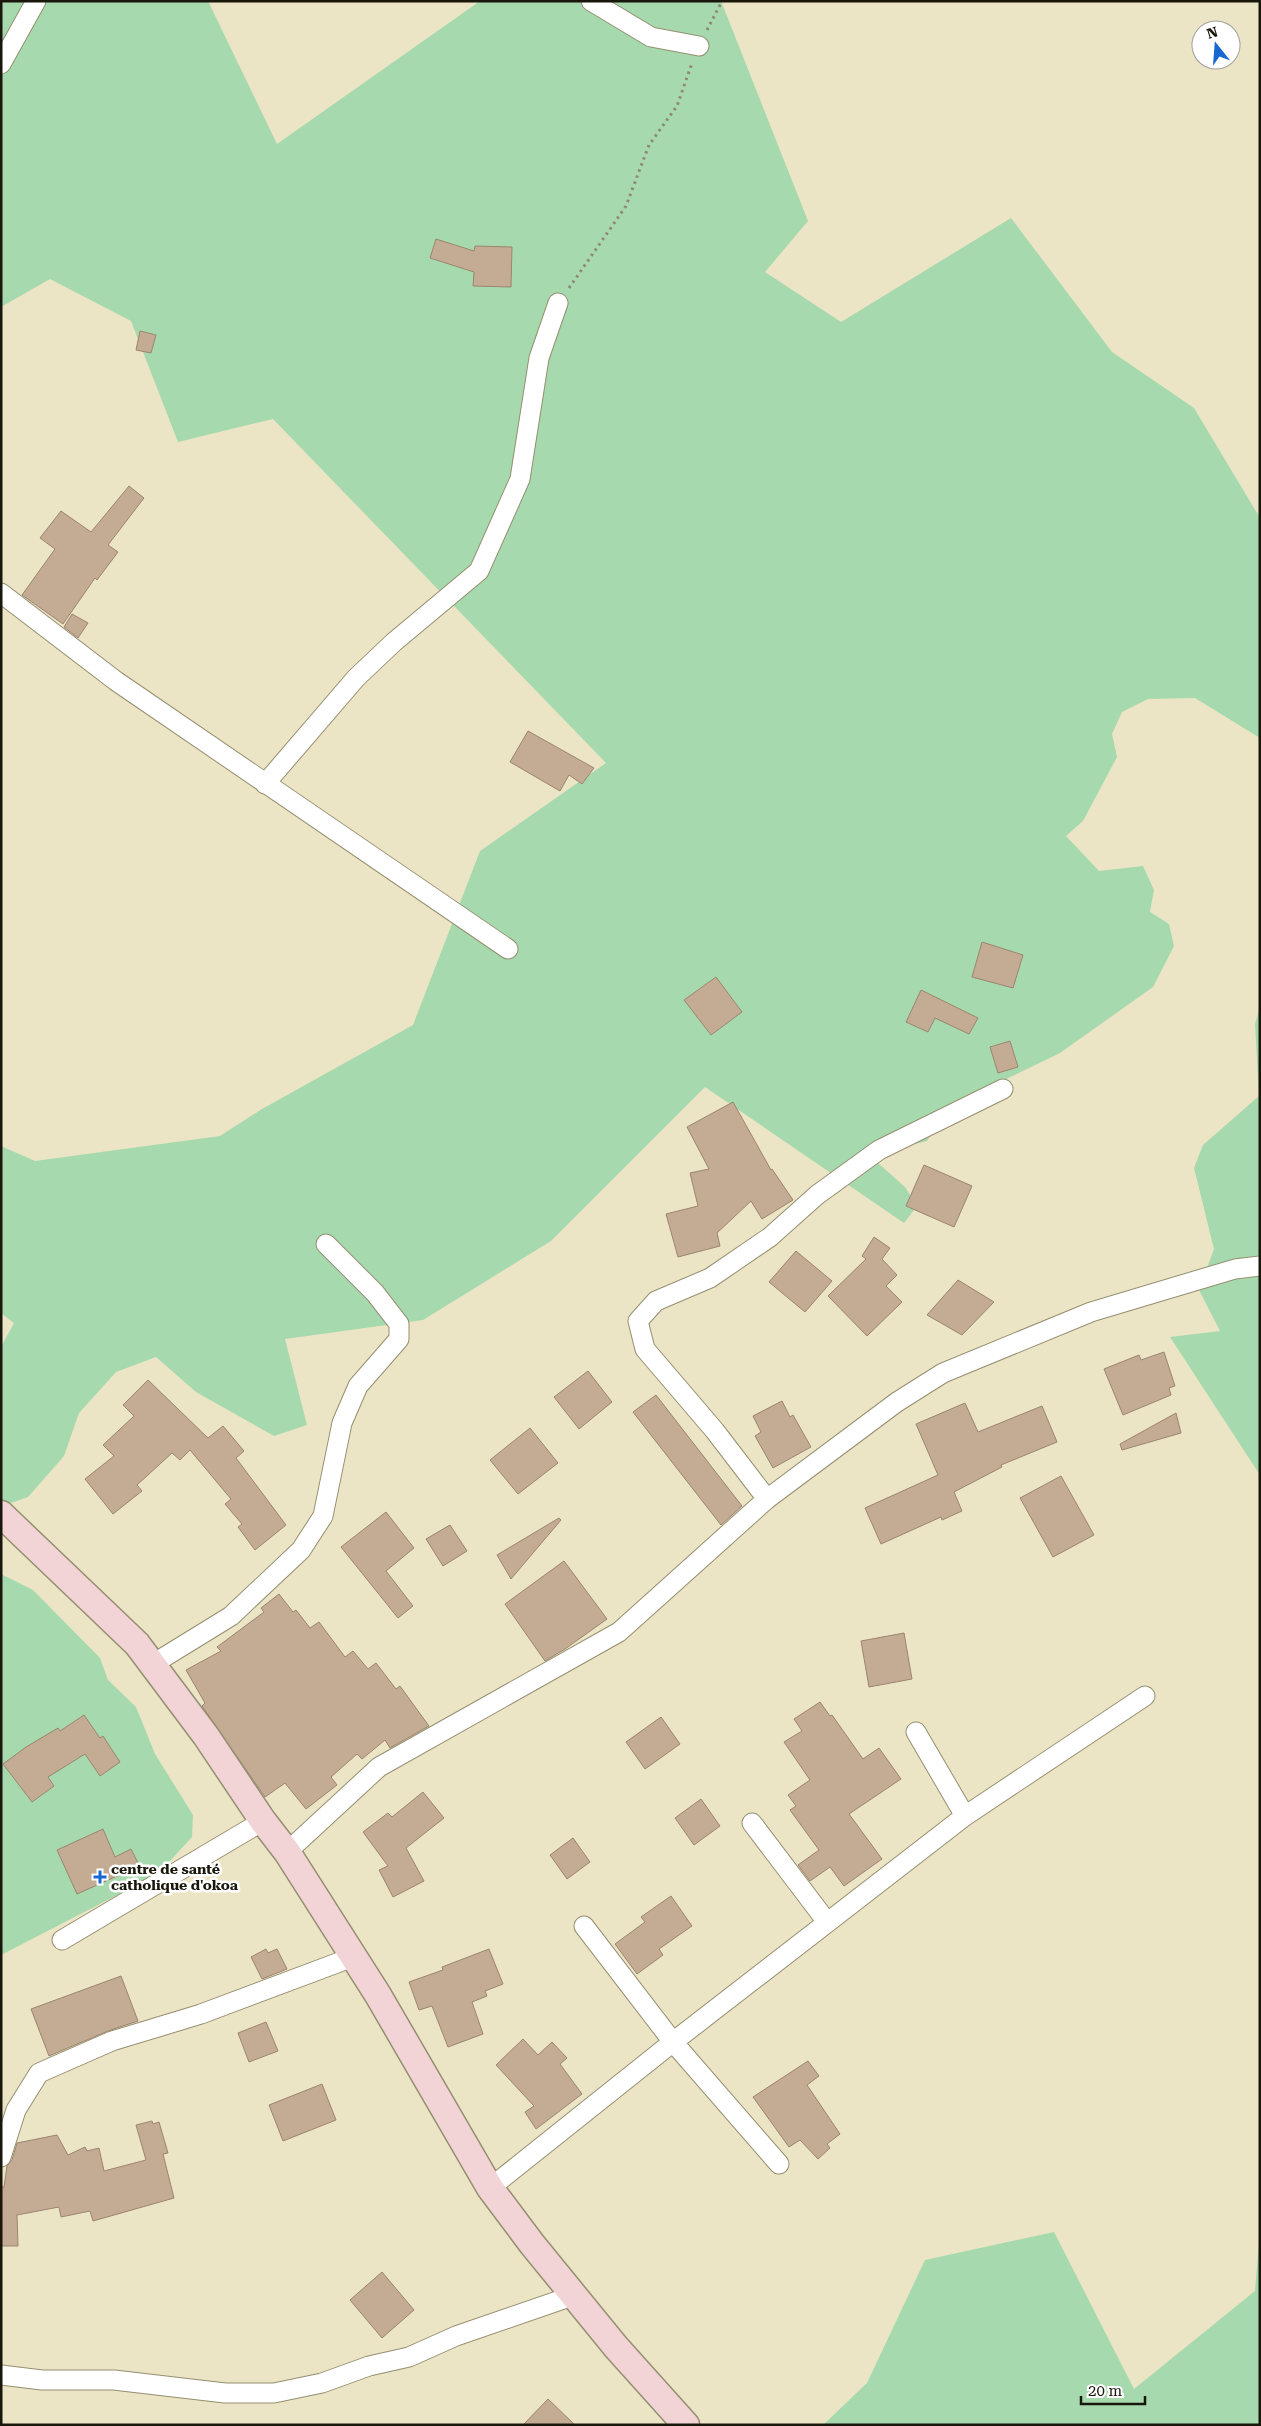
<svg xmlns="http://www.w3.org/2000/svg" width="1261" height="2426" font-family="'Roboto Serif',serif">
	<rect width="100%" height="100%" fill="#ebe4c5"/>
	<!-- green -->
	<g fill="#a6daae">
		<polygon points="1,1 208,1 277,144 480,1 721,1 808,221 765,272 841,322 1011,218 1112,352 1194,408 1260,518 1260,738 1195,698 1148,699 1122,712 1112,734 1117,757 1083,821 1066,836 1099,871 1143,866 1154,890 1150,912 1169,924 1174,946 1153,987 1060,1053 948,1107 927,1141 869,1155 905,1187 917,1206 904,1223 705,1087 551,1241 423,1320 285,1339 307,1425 274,1436 196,1392 156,1357 116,1372 79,1413 64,1456 28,1497 8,1504 1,1501 1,1347 14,1323 1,1313 1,1146 35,1161 220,1136 262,1109 413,1025 480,851 606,763 273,419 178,442 131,321 50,279 1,307"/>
		<polygon points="1260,1007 1260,1475 1170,1337 1220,1331 1199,1290 1214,1249 1194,1168 1203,1145 1259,1096 1255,1024"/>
		<polygon points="1,1574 33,1590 100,1658 108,1680 136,1707 155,1754 193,1815 192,1837 158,1874 1,1955"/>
		<polygon points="1260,2231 1260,2425 823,2425 867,2383 925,2260 1054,2232 1134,2389 1255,2291"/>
	</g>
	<!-- building -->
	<g fill="#c3ab94" stroke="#9c856f">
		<polygon points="436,239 474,251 475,246 512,247 511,287 473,286 474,272 430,258"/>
		<polygon points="140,331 156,335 151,353 136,350"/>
		<polygon points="129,486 144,498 108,545 118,552 97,580 95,578 63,624 22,595 55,549 40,538 61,511 91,532"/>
		<polygon points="72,614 88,623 78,638 64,627"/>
		<polygon points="528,731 594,768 582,784 569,775 560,791 510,762"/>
		<polygon points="982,942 1023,955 1013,988 972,977"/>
		<polygon points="716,977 742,1012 711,1035 684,1000"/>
		<polygon points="921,990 978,1018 969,1034 935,1018 928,1032 906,1022"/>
		<polygon points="1010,1041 1018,1067 998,1073 990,1047"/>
		<polygon points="733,1102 771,1170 772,1169 793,1200 762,1219 751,1201 717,1233 720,1246 678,1257 666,1214 698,1206 690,1173 709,1169 687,1127"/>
		<polygon points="924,1165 972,1186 954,1227 906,1206"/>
		<polygon points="874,1237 890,1248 882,1259 897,1275 886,1286 902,1302 867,1336 828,1296 866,1259 862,1256"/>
		<polygon points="796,1251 832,1281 805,1312 769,1282"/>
		<polygon points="958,1280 994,1302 962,1335 927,1315"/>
		<polygon points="1164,1352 1175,1386 1169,1388 1171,1395 1123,1415 1104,1369 1139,1355 1141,1360"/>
		<polygon points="588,1371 612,1402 579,1429 554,1397"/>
		<polygon points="148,1380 208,1438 223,1426 244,1451 236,1458 286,1525 255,1550 238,1527 242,1524 225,1504 231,1499 190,1450 180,1460 172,1453 137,1485 142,1491 113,1514 85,1479 114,1456 103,1445 134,1416 123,1405"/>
		<polygon points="656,1395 742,1506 721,1525 633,1412"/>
		<polygon points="782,1401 790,1417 793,1415 811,1447 773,1468 755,1436 761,1432 753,1416"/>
		<polygon points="965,1403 978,1432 1042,1406 1057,1442 1001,1465 1002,1467 954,1492 962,1511 942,1520 941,1517 881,1544 865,1508 938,1475 916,1424"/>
		<polygon points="1176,1413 1181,1433 1122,1450 1120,1444"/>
		<polygon points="530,1428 558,1463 518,1494 490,1460"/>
		<polygon points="1061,1476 1094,1535 1053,1557 1020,1498"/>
		<polygon points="386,1512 414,1548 386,1571 413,1606 398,1618 341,1547"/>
		<polygon points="559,1518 561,1520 511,1579 497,1555"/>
		<polygon points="450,1525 467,1551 443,1566 426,1539"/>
		<polygon points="564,1561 607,1619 565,1649 545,1661 505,1604"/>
		<polygon points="279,1594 293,1612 296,1610 310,1628 319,1622 345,1657 353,1651 368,1669 376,1663 396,1689 400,1686 429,1726 390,1748 385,1740 362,1759 357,1754 331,1777 337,1785 306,1809 285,1783 265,1797 202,1706 205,1703 186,1670 221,1651 217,1647 264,1612 261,1608"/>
		<polygon points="904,1633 912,1679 869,1687 861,1641"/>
		<polygon points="820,1702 830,1716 832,1715 863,1759 879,1748 901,1779 849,1814 882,1859 844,1886 830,1867 810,1881 798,1865 819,1850 790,1810 796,1806 788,1795 810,1780 784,1742 802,1731 794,1719"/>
		<polygon points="84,1715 100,1738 103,1736 120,1762 100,1776 85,1754 48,1777 54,1786 32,1802 3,1764 26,1747 58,1728 60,1731"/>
		<polygon points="661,1717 680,1744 645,1769 626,1742"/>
		<polygon points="423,1792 444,1818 406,1848 424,1881 393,1897 379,1870 388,1866 363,1832 388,1813 392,1817"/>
		<polygon points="701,1799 720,1826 694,1845 675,1818"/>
		<polygon points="103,1829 115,1857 131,1849 141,1869 126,1876 124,1873 77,1894 57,1850"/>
		<polygon points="573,1838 590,1862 567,1879 550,1855"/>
		<polygon points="671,1896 692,1926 659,1949 663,1955 637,1974 615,1944 645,1922 641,1917"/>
		<polygon points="266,1949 268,1953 277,1949 287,1969 262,1979 251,1957"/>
		<polygon points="489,1949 503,1984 485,1991 487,1996 472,2002 483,2034 448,2047 432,2006 419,2010 409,1982 443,1970 442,1967"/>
		<polygon points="121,1976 138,2021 108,2031 49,2056 31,2009"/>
		<polygon points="266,2022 278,2051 249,2062 238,2033"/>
		<polygon points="523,2039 538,2055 552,2042 567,2058 560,2064 582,2094 536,2129 525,2112 534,2106 496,2065"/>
		<polygon points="808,2061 819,2076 807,2085 840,2134 827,2144 830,2148 818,2159 800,2140 789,2147 753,2097"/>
		<polygon points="322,2084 336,2120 283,2141 269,2105"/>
		<polygon points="152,2121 153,2124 159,2122 168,2153 163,2154 174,2198 93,2221 90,2211 61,2217 59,2207 17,2215 18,2246 1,2246 1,2187 4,2187 7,2166 12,2160 17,2143 57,2135 68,2155 85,2147 87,2151 99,2148 104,2171 146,2160 136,2125"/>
		<polygon points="382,2272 414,2310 382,2338 350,2300"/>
		<polygon points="548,2399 575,2425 523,2425"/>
	</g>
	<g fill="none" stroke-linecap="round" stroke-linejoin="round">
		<defs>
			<g id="street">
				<polyline points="591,1 651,37 699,46"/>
				<polyline points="1,64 36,1"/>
				<polyline points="1,593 116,681 508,949"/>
				<polyline points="265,784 356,678 394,642 479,571 520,479 539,358 558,303"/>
				<polyline points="767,1499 715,1431 645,1349 638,1321 656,1301 710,1278 770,1237 817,1195 879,1150 1003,1089"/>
				<polyline points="153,1664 231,1616 301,1550 323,1516 342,1423 358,1386 399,1339 399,1324 375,1293 326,1244"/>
				<polyline points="916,1732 965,1816"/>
				<polyline points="752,1823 827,1922"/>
				<polyline points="287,1852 379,1767 619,1632 767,1499 897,1402 943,1373 1091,1312 1235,1269 1260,1266"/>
				<polyline points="584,1926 673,2042 779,2164"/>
				<polyline points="62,1940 263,1821"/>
				<polyline points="1,2157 16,2110 39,2073 112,2041 201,2014 353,1957"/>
				<polyline points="490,2188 673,2042 965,1816 1145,1696"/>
				<polyline points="1,2375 42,2380 114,2380 225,2393 274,2393 322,2383 369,2366 409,2357 456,2336 575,2295"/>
			</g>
			<polyline id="secondary" points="1,1514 137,1644 206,1736 263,1821 287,1852 378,1995 490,2188 532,2244 616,2347 686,2425"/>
		</defs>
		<!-- street casing -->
		<use href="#street" stroke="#958f71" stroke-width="21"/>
		<!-- secondary casing -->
		<use href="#secondary" stroke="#958f71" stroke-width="29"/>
		<!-- path -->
		<g stroke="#8f8a74" stroke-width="3" stroke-dasharray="2.5 4" stroke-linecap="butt">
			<polyline points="707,30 722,1"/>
			<polyline points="569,288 626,206 649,145 677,106 692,63"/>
		</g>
		<!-- street -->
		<use href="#street" stroke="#fff" stroke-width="19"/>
		<!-- secondary -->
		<use href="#secondary" stroke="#f2d3d6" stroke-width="26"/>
	</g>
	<!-- markers -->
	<path fill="#1868d2" stroke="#fff" stroke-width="2" d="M97.5 1869.5h5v5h5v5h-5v5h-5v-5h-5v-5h5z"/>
	<g text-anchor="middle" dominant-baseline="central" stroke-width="5" stroke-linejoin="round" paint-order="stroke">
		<!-- poi labels -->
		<g font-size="14" font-weight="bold" fill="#19170c" stroke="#fff" text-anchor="start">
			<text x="111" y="1869">centre de santé<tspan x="111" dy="16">catholique d'okoa</tspan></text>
		</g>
	</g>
	<!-- border -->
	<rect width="1261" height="2426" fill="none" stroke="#19170c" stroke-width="5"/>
	<!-- north arrow -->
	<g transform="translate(1216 45) rotate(343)"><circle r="24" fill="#ffffff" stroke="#a3a29e"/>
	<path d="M0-4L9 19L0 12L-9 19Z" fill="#1868d2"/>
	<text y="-8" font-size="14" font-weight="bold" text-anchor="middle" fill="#19170c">N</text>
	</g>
	<!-- scale -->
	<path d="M1081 2396v8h64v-8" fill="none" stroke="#19170c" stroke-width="2.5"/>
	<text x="1088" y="2396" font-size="15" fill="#19170c" stroke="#ffffff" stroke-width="4" paint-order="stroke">20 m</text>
</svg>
